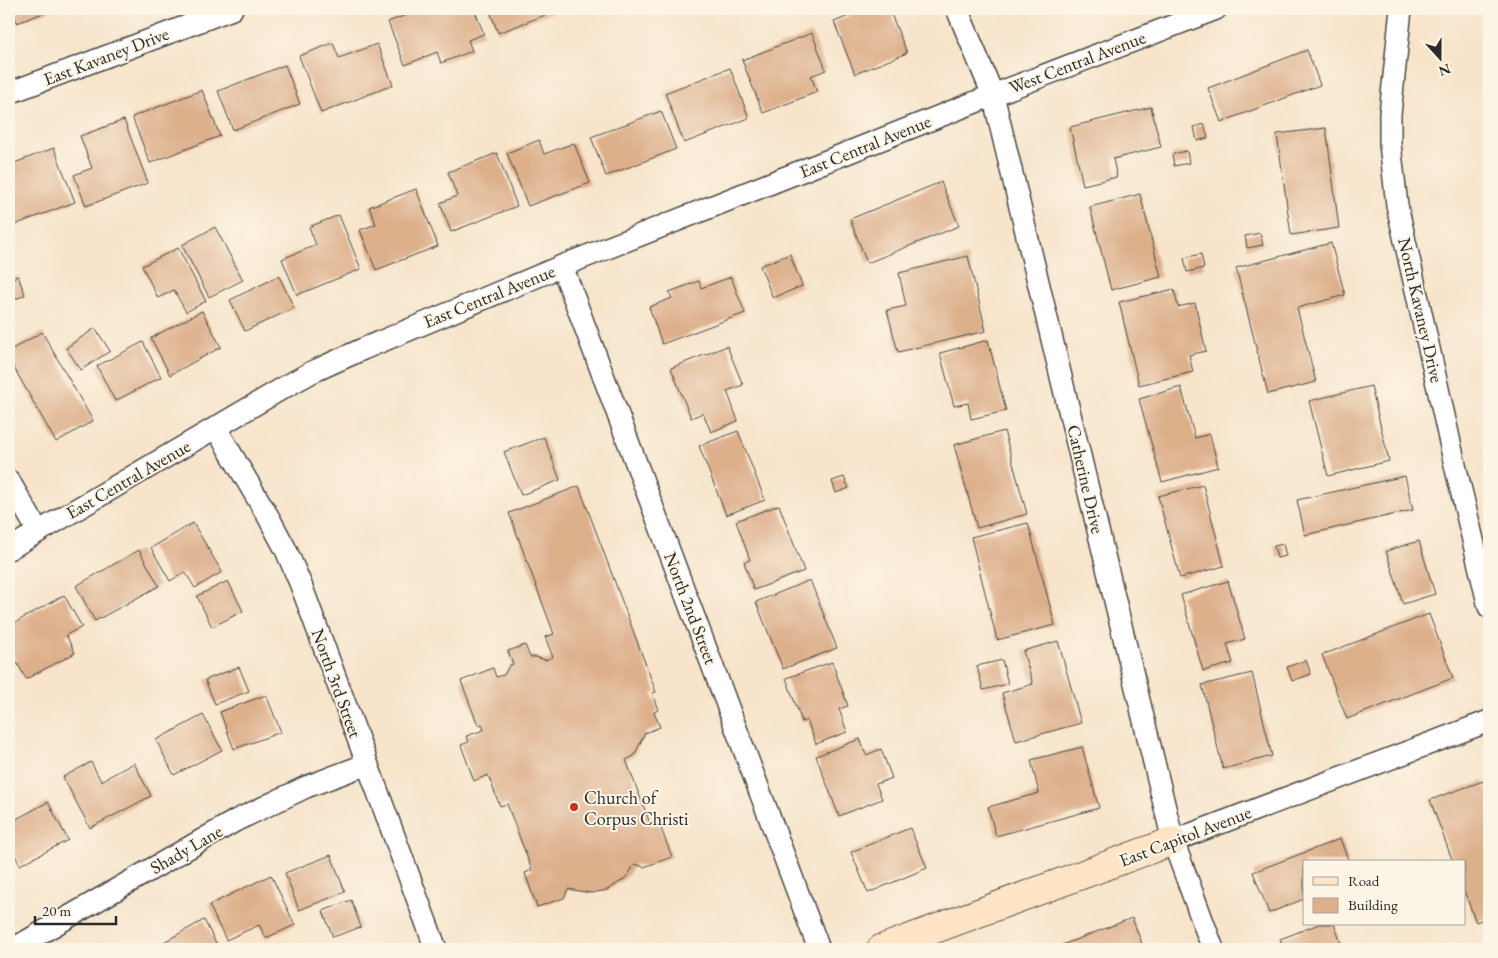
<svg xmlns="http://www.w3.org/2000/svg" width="1498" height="958" font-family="'EB Garamond',serif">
	<rect width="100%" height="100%" fill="#fcf5e5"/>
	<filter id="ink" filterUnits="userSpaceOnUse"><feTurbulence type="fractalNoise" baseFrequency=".02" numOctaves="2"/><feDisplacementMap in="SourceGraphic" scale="10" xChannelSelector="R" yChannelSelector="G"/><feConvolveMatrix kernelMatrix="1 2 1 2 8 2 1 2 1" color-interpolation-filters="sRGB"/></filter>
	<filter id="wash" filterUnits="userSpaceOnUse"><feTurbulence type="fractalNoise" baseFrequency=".0096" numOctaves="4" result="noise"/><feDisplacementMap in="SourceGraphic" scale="20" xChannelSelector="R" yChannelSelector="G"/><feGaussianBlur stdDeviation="1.12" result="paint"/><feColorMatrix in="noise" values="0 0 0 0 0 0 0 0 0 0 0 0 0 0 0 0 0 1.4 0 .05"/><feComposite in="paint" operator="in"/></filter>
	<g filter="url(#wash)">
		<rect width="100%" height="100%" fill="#f7e4cb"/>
		<g id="blocks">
			<!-- building -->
			<g fill="#ddb08c">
				<polygon points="11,9 54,9 17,23"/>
				<polygon points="421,9 474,9 484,34 468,40 472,51 441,63 437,52 405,65 388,22"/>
				<polygon points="489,9 561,9 498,33"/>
				<polygon points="848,9 889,9 907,53 855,74 834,22 851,15"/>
				<polygon points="812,33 826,70 811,76 817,92 763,113 742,60"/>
				<polygon points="333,43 339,58 377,44 393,85 321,113 299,56"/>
				<polygon points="1307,50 1320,85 1221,122 1208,88"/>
				<polygon points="285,65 300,104 233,130 218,91"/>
				<polygon points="730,68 749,118 684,143 665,93"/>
				<polygon points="202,90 220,136 150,163 132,117"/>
				<polygon points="1151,107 1161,147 1113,159 1117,177 1083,185 1070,127"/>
				<polygon points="661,111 676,149 606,176 591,137"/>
				<polygon points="124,120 148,183 86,206 74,175 92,168 80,136"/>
				<polygon points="1204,124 1208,138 1197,141 1194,127"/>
				<polygon points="1326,128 1339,228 1291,235 1277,134"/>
				<polygon points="539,140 544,154 574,143 590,183 528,206 507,153"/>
				<polygon points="54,148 75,202 9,227 9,165"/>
				<polygon points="1187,151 1189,163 1174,166 1172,154"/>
				<polygon points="497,153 517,206 451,232 440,203 457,196 448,172"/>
				<polygon points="941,182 959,226 867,263 850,219"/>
				<polygon points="416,189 438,246 376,270 360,230 376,224 369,207"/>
				<polygon points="1140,194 1161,277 1111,290 1090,207"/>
				<polygon points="339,215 361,269 297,295 282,259 316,245 309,227"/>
				<polygon points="215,227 243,280 209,297 182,245"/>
				<polygon points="1260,233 1263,245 1247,248 1245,236"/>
				<polygon points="1331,243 1345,295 1297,308 1316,382 1268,394 1236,268"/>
				<polygon points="178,248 206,301 186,312 174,290 158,298 142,266"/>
				<polygon points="790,254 802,286 773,298 760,266"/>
				<polygon points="1201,254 1204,268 1187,272 1184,258"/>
				<polygon points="968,256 986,331 898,352 887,310 906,306 899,273"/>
				<polygon points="18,276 25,295 9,302 9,279"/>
				<polygon points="279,276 294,308 245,331 230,300"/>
				<polygon points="731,277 745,313 662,344 649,307 672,298 669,292 699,281 701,288"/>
				<polygon points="1174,289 1178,307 1195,303 1206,351 1189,355 1193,372 1139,385 1119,302"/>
				<polygon points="202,311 221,347 170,375 151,338"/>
				<polygon points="95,328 110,351 81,370 66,348"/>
				<polygon points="42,332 93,421 56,442 9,359 9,351"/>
				<polygon points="988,340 1006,411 971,419 968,403 954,406 940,353"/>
				<polygon points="143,342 161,377 115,401 97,366"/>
				<polygon points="727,346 743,385 727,391 738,421 711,432 703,413 691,418 671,368"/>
				<polygon points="1371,386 1389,461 1328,476 1309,401"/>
				<polygon points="1181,387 1195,438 1210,434 1218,467 1162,482 1139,399"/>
				<polygon points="738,431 765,500 726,515 699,446"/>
				<polygon points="1004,431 1027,514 977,528 954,445"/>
				<polygon points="544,437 560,480 521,495 504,452"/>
				<polygon points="1405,476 1413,510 1305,535 1297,500"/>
				<polygon points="844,477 849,488 836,493 832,481"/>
				<polygon points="1203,485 1224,566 1180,578 1158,496"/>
				<polygon points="579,486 656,692 652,693 658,710 654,712 660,727 645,733 634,756 626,760 651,826 659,823 672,857 644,867 635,864 628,875 622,881 607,890 591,893 568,889 564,898 537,907 525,873 532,870 507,804 500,806 488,775 474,781 461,745 469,742 466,736 484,730 482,724 478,725 461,681 493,668 496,677 504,675 509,666 513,664 508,651 525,645 530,657 536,657 545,660 553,657 545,637 554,634 509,513"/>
				<polygon points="779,505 804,571 754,590 744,562 750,560 736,521"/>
				<polygon points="193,523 222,572 195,588 185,572 170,581 151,548"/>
				<polygon points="1028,523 1055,625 997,640 971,537"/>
				<polygon points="1419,541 1435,594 1403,604 1386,551"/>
				<polygon points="1283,544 1286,556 1277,558 1274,546"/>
				<polygon points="139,550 159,586 95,621 76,586"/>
				<polygon points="810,580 837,648 783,669 756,602"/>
				<polygon points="228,581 243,611 212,627 197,596"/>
				<polygon points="1228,581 1245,639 1227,644 1233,663 1203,671 1181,595"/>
				<polygon points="64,595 82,627 66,635 75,653 26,679 9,648 9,626"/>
				<polygon points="1429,614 1453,678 1347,719 1322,655"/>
				<polygon points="1058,641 1081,723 1016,741 1002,693 1033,684 1023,651"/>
				<polygon points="1002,660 1008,684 983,690 977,666"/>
				<polygon points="1306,660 1311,674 1292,681 1287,667"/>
				<polygon points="832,662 848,706 839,709 847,732 816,744 807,720 802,722 786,678"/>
				<polygon points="239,667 249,691 215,704 205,680"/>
				<polygon points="1252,673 1272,756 1223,769 1202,685"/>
				<polygon points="266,695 281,732 234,749 220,712"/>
				<polygon points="203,715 222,750 174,775 156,740"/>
				<polygon points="860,739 866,755 881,749 892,778 876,784 882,799 839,816 816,756"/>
				<polygon points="1082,747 1099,808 996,836 988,807 1039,793 1031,760"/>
				<polygon points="91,762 101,781 134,763 151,796 90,828 63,777"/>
				<polygon points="1483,781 1489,796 1489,917 1476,922 1464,891 1464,862 1453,862 1430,800"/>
				<polygon points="48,802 68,840 20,865 9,844 9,823"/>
				<polygon points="910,828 927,868 868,893 851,852"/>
				<polygon points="1340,839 1349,862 1304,862 1304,899 1269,913 1253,872"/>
				<polygon points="331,855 345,892 299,910 285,873"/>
				<polygon points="271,875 295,925 266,938 259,925 226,940 209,905"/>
				<polygon points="351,900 361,927 333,937 323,911"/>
				<polygon points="1132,918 1144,949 1052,949"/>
				<polygon points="204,920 219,949 151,949"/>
				<polygon points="1319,924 1334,924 1343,949 1284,949 1280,939"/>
			</g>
		</g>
	</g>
	<g filter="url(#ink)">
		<use href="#blocks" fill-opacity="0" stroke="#4a4743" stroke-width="1"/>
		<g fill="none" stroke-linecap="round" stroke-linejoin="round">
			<defs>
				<g id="street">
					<polyline points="957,9 993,95 1173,841 1213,949"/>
					<polyline points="1401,9 1390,114 1390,144 1397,205 1455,465 1489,607"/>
					<polyline points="9,93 232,9"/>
					<polyline points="562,266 819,949"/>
					<polyline points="216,428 269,518 286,550 301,585 436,949"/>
					<polyline points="9,481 38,531"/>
					<polyline points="9,549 283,388 312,372 363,349 562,266 993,95 1216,9"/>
					<polyline points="1173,841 1489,721"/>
					<polyline points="13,949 235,821 306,787 367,764"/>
				</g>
				<polyline id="secondary" points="881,949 1173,841"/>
			</defs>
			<!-- street casing -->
			<use href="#street" stroke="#4a4743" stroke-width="24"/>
			<!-- secondary casing -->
			<use href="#secondary" stroke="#4a4743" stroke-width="30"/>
			<!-- street -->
			<use href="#street" stroke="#fff" stroke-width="21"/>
			<!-- secondary -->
			<use href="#secondary" stroke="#ffe4c6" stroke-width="28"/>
		</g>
	</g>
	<!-- markers -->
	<circle fill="#c8321e" stroke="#fcf5e5" stroke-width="2" cx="574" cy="807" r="5"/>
	<g text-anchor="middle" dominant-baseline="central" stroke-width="4" stroke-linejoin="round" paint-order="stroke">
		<!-- street labels -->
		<g font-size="18" fill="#2b2b2b" stroke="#fcf5e5">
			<text transform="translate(106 56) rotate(-21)">East Kavaney Drive</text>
			<text transform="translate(1077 62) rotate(-21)">West Central Avenue</text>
			<text transform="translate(865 146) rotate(-22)">East Central Avenue</text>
			<text transform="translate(489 296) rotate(-22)">East Central Avenue</text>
			<text transform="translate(1421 310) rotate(77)">North Kavaney Drive</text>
			<text transform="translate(128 479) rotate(-30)">East Central Avenue</text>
			<text transform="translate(1086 479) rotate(77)">Catherine Drive</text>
			<text transform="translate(691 608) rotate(69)">North 2nd Street</text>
			<text transform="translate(337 683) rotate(70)">North 3rd Street</text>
			<text transform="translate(1185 836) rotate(-21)">East Capitol Avenue</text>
			<text transform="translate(186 849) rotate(-30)">Shady Lane</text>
		</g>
		<!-- poi labels -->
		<g font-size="18" fill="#2b2b2b" stroke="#fcf5e5" text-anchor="start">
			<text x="584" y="797">Church of<tspan x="584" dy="21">Corpus Christi</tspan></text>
		</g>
	</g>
	<!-- margin -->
	<rect width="1498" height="958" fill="none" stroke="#fcf5e5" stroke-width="30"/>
	<!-- legend -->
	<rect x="1303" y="860" width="162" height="65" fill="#fcf5e5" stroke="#a8a49b"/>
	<rect x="1313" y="877" width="25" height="8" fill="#ffe4c6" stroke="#a8a49b"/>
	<text x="1348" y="886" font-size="15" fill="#2b2b2b">Road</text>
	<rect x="1313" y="898" width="25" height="15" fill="#ddb08c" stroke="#a8a49b"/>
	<text x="1348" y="910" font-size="15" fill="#2b2b2b">Building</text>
	<!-- north arrow -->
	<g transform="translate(1440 58) rotate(159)" stroke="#fcf5e5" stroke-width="4" paint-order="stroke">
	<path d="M0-4L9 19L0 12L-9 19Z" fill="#2b2b2b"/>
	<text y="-8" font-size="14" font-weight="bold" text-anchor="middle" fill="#2b2b2b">N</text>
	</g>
	<!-- scale -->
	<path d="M35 916v8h81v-8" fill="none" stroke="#2b2b2b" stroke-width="2.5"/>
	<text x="42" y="916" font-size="15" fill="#2b2b2b" stroke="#fcf5e5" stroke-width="4" paint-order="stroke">20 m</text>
</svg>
